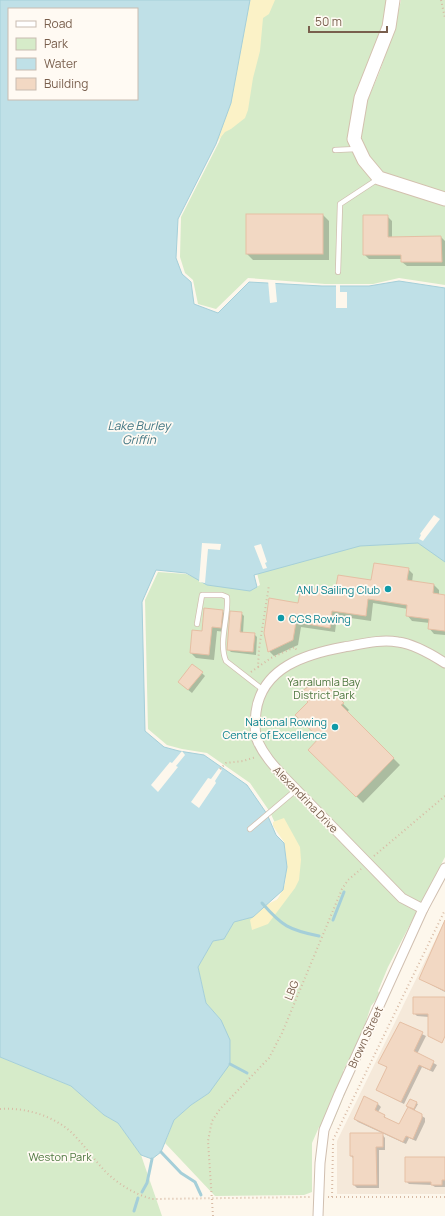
<svg xmlns="http://www.w3.org/2000/svg" width="445" height="1216" font-family="Manrope,sans-serif">
	<rect width="100%" height="100%" fill="#fdf7ec"/>
	<!-- residential -->
	<polygon fill="#f5e9da" points="445,920 445,1194 337,1194 337,1141"/>
	<!-- green -->
	<g fill="#d6ebc9">
		<polygon points="253,0 389,0 384,24 352,116 370,171 445,205 445,285 399,278 373,284 325,284 248,278 216,309 198,304 193,280 185,273 180,257 181,217 219,142 234,101"/>
		<path d="M401,0H445V193L384,173C375,168 370,160 365,150C353,119 371,96 381,68C389,45 396,24 401,0Z"/>
		<polygon points="418,539 445,558 445,857 388,967 378,991 380,995 371,1006 361,1037 343,1071 349,1084 332,1125 319,1127 312,1143 312,1192 304,1195 215,1196 165,1143 174,1120 191,1105 209,1093 221,1020 206,1003 198,967 213,941 224,939 234,922 252,917 276,901 285,890 289,867 286,841 280,834 270,812 250,783 207,753 182,749 167,745 148,729 145,600 158,572 186,574 210,583 253,589 260,585 257,573 363,543"/>
		<polygon points="0,1057 71,1086 104,1115 118,1123 141,1155 162,1216 0,1216"/>
	</g>
	<!-- sand -->
	<g fill="#fbf2c7">
		<polygon points="249,0 275,0 269,14 263,18 260,51 253,78 248,110 245,118 231,129 225,132 213,147"/>
		<polygon points="284,818 300,847 301,860 299,880 295,888 268,924 252,930 250,920 266,905 278,899 285,884 287,864 284,842 273,826 273,822"/>
	</g>
	<!-- water -->
	<path fill="#bfe0e7" stroke="#a5cfd9" fill-rule="evenodd" d="M0,0H250L231,103L216,144L178,219L176,258L182,274L191,282L194,304L218,313L249,282L322,286H369L399,281L445,288V562L418,543L360,546L254,575L257,587L250,591L207,585L186,573L156,570L142,602L145,731L164,747L179,751L204,755L247,785L267,814L276,835L284,843L287,867L283,890L253,917L234,922L224,939L213,941L198,967L206,1003L221,1020L230,1040V1064L209,1093L191,1105L174,1120L161,1152L152,1159L141,1155L118,1123L104,1115L71,1086L0,1057ZM9,9H137V99H9Z"/>
	<!-- pier -->
	<g fill="#fdf7ec">
		<polygon points="268,280 275,280 277,302 270,303"/>
		<polygon points="336,284 340,284 340,292 347,292 347,308 336,308"/>
		<polygon points="434,515 440,519 423,541 419,539 421,535 420,534"/>
		<polygon points="202,543 221,544 220,550 208,549 205,583 199,582"/>
		<polygon points="261,544 267,562 265,563 267,568 263,569 254,546"/>
		<polygon points="182,751 185,755 176,766 178,767 158,792 151,785 170,762 172,763"/>
		<polygon points="219,768 222,770 215,781 216,783 199,808 191,802 208,778 211,779"/>
	</g>
	<!-- shadow -->
	<g fill="#0003">
		<polygon points="323,215 329,221 329,260 253,260 247,254"/>
		<polygon points="387,216 392,221 392,238 441,237 445,241 445,266 407,266 402,262 402,259 369,259 364,254"/>
		<polygon points="408,569 413,574 412,582 434,585 439,590 439,595 445,596 445,635 434,634 429,628 430,623 412,621 407,615 408,609 373,603 371,621 337,616 335,632 301,627 298,645 274,656 269,651 299,604"/>
		<polygon points="222,611 227,616 225,632 217,631 214,660 196,658 191,653 193,631 203,632"/>
		<polygon points="241,613 244,616 243,633 254,634 257,637 256,655 231,652 228,649"/>
		<polygon points="193,665 205,676 192,693 182,685"/>
		<polygon points="320,680 349,710 347,712 400,765 363,803 310,750 320,738 309,702"/>
		<polygon points="445,928 445,992 420,979 441,930"/>
		<polygon points="445,998 445,1024 429,1017 417,1016 414,1013"/>
		<polygon points="400,1024 426,1036 417,1054 437,1065 433,1072 422,1067 404,1104 377,1090 388,1068 380,1063"/>
		<polygon points="365,1098 378,1104 381,1107 378,1112 384,1115 387,1120 400,1126 409,1107 416,1103 418,1104 414,1111 425,1118 425,1122 416,1141 409,1138 406,1144 358,1122 355,1119"/>
		<polygon points="382,1134 385,1138 385,1150 379,1150 379,1188 357,1188 354,1185 354,1159 351,1156"/>
		<polygon points="445,1159 445,1187 435,1187 432,1185 409,1184 406,1181"/>
	</g>
	<g fill="none" stroke-linecap="round" stroke-linejoin="round">
		<!-- stream -->
		<g stroke="#a5cfd9" stroke-width="3">
			<path d="M262,903C282,926 289,930 319,936"/>
			<polyline points="333,920 344,892"/>
			<polyline points="230,1064 247,1073"/>
			<polyline points="161,1152 181,1173 195,1182 201,1195"/>
			<polyline points="142,1192 147,1183 152,1159"/>
			<polyline points="134,1211 138,1198"/>
		</g>
	</g>
	<!-- building -->
	<g fill="#f2d8c3" stroke="#e5bfa4">
		<rect x="246" y="214" width="77" height="40"/>
		<polygon points="363,215 388,215 388,237 441,236 442,262 401,262 401,255 363,255"/>
		<polygon points="374,563 409,568 407,580 434,584 433,593 445,595 445,631 428,629 429,619 406,616 407,605 368,599 366,616 332,611 330,628 296,622 293,640 268,652 264,633 269,598 298,603 301,587 335,592 338,575 371,580"/>
		<polygon points="204,608 223,610 221,628 212,627 209,655 190,653 192,630 202,631"/>
		<polygon points="230,611 242,612 240,632 255,633 253,652 227,650"/>
		<polygon points="192,664 203,672 188,690 178,682"/>
		<polygon points="320,679 344,703 341,705 394,758 356,797 308,750 319,738 295,715 308,702 299,693"/>
		<polygon points="445,920 445,991 419,979"/>
		<polygon points="413,997 445,997 445,1036 442,1043 428,1036 428,1014 413,1014"/>
		<polygon points="400,1022 423,1032 414,1051 434,1061 430,1070 419,1065 401,1102 376,1090 387,1067 378,1063"/>
		<polygon points="364,1096 378,1103 375,1110 385,1115 384,1117 399,1124 408,1107 422,1114 422,1118 413,1139 406,1136 403,1142 354,1119"/>
		<polygon points="410,1099 417,1102 414,1109 406,1106"/>
		<polygon points="350,1133 383,1133 383,1147 376,1147 377,1185 353,1185 353,1156 350,1156"/>
		<polygon points="405,1157 445,1157 445,1180 442,1180 442,1185 431,1185 431,1182 405,1182"/>
	</g>
	<g fill="none" stroke-linecap="round" stroke-linejoin="round">
		<defs>
			<g id="service">
				<polyline points="335,150 357,149"/>
				<polyline points="338,272 340,204 378,179"/>
				<path d="M197,624L202,595H222L227,597C229,617 218,642 226,661L262,689"/>
				<polyline points="250,829 296,790"/>
			</g>
			<g id="minor">
				<path d="M423,909L402,898L283,776C273,765 264,755 258,742C254,734 255,721 256,712C262,667 306,654 344,647C362,644 380,639 398,642C414,644 431,654 445,663"/>
				<polyline points="318,1216 320,1163 324,1130 339,1094 423,909 445,868"/>
			</g>
			<polyline id="secondary" points="393,0 389,27 361,98 354,139 364,160 379,178 445,199"/>
		</defs>
		<!-- service casing -->
		<use href="#service" stroke="#d0bfb0" stroke-width="6"/>
		<!-- minor casing -->
		<use href="#minor" stroke="#d0bfb0" stroke-width="11"/>
		<!-- secondary casing -->
		<use href="#secondary" stroke="#d3c0ae" stroke-width="15"/>
		<!-- path -->
		<g stroke="#d8bba5" stroke-width="2" stroke-dasharray="1 3" stroke-linecap="butt">
			<polyline points="441,0 445,18"/>
			<polyline points="258,667 271,658 295,647 297,651"/>
			<polyline points="251,672 258,667 259,649 269,585"/>
			<polyline points="220,769 226,763 243,761 256,757"/>
			<polyline points="374,856 445,796"/>
			<path d="M0,1109C25,1107 55,1116 73,1134C84,1145 93,1158 103,1169C116,1183 134,1194 152,1199L310,1197"/>
			<polyline points="333,1140 445,910"/>
			<polyline points="328,1197 445,1197"/>
			<polyline points="332,1197 333,1144"/>
			<polyline points="213,1216 208,1141 212,1121 220,1109 269,1058 282,1033 342,889 348,880 361,869"/>
		</g>
		<!-- service -->
		<use href="#service" stroke="#fff" stroke-width="4.5"/>
		<!-- minor -->
		<use href="#minor" stroke="#fff" stroke-width="9"/>
		<!-- secondary -->
		<use href="#secondary" stroke="#fff" stroke-width="13"/>
	</g>
	<!-- markers -->
	<g fill="#0f9aa8" stroke="#fffaf3" stroke-width="1.5">
		<circle cx="388" cy="589" r="4"/>
		<circle cx="281" cy="618" r="4"/>
		<circle cx="335" cy="727" r="4"/>
	</g>
	<g text-anchor="middle" dominant-baseline="central" stroke-width="3.5" stroke-linejoin="round" paint-order="stroke">
		<!-- culture labels -->
		<g font-size="11" fill="#0d838f" stroke="#fffaf3" text-anchor="end">
			<text x="380" y="589">ANU Sailing Club</text>
			<text x="289" y="618" text-anchor="start">CGS Rowing</text>
			<text x="327" y="721">National Rowing<tspan x="327" dy="13">Centre of Excellence</tspan></text>
		</g>
		<!-- park labels -->
		<g font-size="11" fill="#507942" stroke="#fffaf3">
			<text x="324" y="681">Yarralumla Bay<tspan x="324" dy="13">District Park</tspan></text>
			<text x="60" y="1156">Weston Park</text>
		</g>
		<!-- street labels -->
		<g font-size="11" fill="#795f4d" stroke="#fffaf3">
			<text transform="translate(306 799) rotate(46)">Alexandrina Drive</text>
			<text transform="translate(291 990) rotate(-68)">LBG</text>
			<text transform="translate(365 1037) rotate(-65)">Brown Street</text>
		</g>
		<!-- water labels -->
		<g font-size="12" font-style="italic" fill="#437784" stroke="#fffaf3">
			<text x="139" y="425">Lake Burley<tspan x="139" dy="14">Griffin</tspan></text>
		</g>
	</g>
	<!-- legend -->
	<rect x="8" y="8" width="130" height="92" fill="#fffaf3" stroke="#c9bcb1"/>
	<rect x="16" y="21" width="20" height="6" fill="#ffffff" stroke="#c9bcb1"/>
	<text x="44" y="28" font-size="12" fill="#795f4d">Road</text>
	<rect x="16" y="38" width="20" height="12" fill="#d6ebc9" stroke="#c9bcb1"/>
	<text x="44" y="48" font-size="12" fill="#795f4d">Park</text>
	<rect x="16" y="58" width="20" height="12" fill="#bfe0e7" stroke="#c9bcb1"/>
	<text x="44" y="68" font-size="12" fill="#795f4d">Water</text>
	<rect x="16" y="78" width="20" height="12" fill="#f2d8c3" stroke="#c9bcb1"/>
	<text x="44" y="88" font-size="12" fill="#795f4d">Building</text>
	<!-- scale -->
	<path d="M309 26v6h78v-6" fill="none" stroke="#795f4d" stroke-width="2"/>
	<text x="315" y="26" font-size="12" fill="#795f4d" stroke="#fffaf3" stroke-width="3" paint-order="stroke">50 m</text>
</svg>
